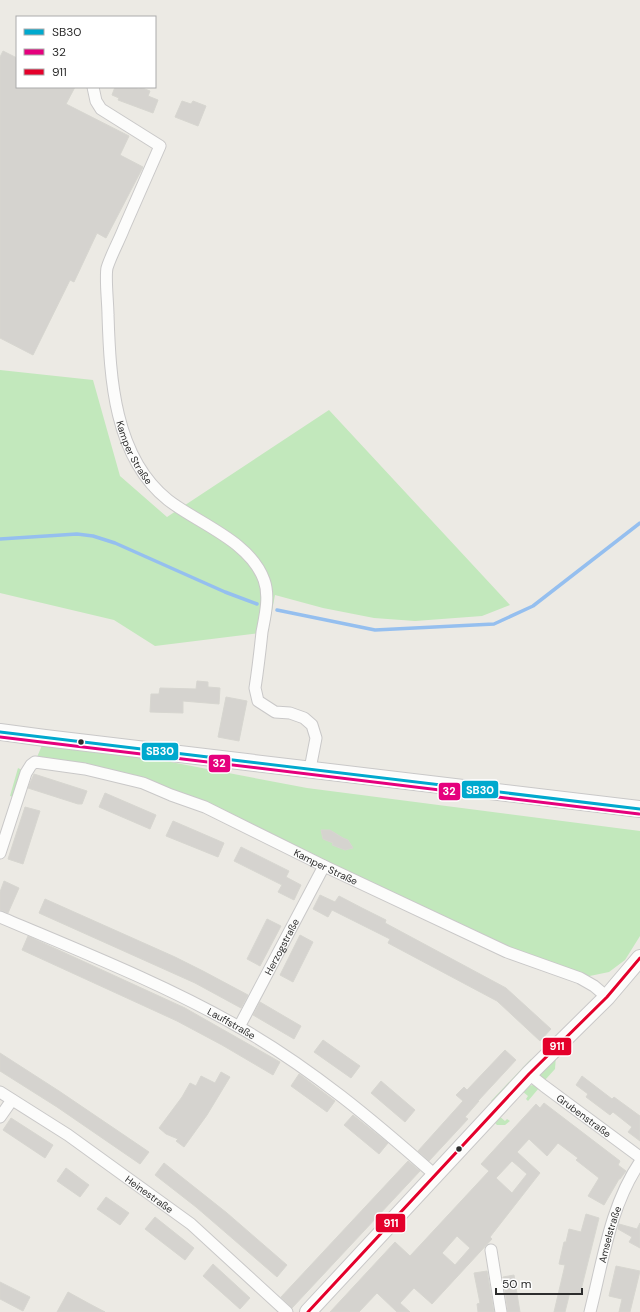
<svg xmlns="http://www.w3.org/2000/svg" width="640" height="1312" font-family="'DM Sans',sans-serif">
	<rect width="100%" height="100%" fill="#eceae4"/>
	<!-- green -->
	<g fill="#c2e8bc">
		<polygon points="0,370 93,380 120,476 167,517 329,410 510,605 482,616 415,621 374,618 323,608 275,595 268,632 155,646 114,620 0,593"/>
		<polygon points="45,738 307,788 640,831 640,936 625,960 609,972 580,978 507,952 157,788 35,762"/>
		<polygon points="18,768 22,770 13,797 10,796"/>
		<polygon points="556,1055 555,1069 545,1080 541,1077 541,1072"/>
		<polygon points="531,1059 533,1061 494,1103 491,1101"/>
		<polygon points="534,1085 539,1088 528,1101 526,1099 528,1096 522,1091 526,1086"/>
		<polygon points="499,1116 505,1121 507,1119 510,1121 505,1125 497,1125 493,1121"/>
	</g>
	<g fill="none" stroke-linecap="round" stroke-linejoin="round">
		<!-- stream -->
		<g stroke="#95bfef" stroke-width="3.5">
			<polyline points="0,539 77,534 93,536 115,543 225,592 257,604"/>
			<polyline points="277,610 375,630 494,624 533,606 640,523"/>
		</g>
	</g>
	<!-- building -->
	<g fill="#d5d3cf" stroke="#d7d6d0" fill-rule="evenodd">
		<polygon points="3,51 17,58 17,87 75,87 66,104 129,136 120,155 143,167 106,238 97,233 74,282 70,280 33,355 0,338 0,57"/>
		<polygon points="115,87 135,87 139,89 140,87 150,91 148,96 158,100 153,113 118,100 119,98 112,95"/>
		<polygon points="182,101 191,104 193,101 206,106 198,126 175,117"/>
		<polygon points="197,681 208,682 208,687 220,688 219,704 183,701 183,713 150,712 151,694 159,694 160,688 196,689"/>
		<polygon points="226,697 247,701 239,741 218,737"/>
		<polygon points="34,774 87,791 82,804 78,804 28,788"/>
		<polygon points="105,793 156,815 150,829 99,807"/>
		<polygon points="25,807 40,811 23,864 8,859"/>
		<polygon points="173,821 224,843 218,857 166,836"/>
		<polygon points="321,830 330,830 343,838 348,840 353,848 345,850 332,845 333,843 323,839"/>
		<polygon points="241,847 289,871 286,877 301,885 294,900 278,892 282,885 234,861"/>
		<polygon points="4,881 19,888 8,913 0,910 0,892"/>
		<polygon points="320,895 335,902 339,896 362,908 386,920 385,923 506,988 551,1029 540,1041 497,1001 388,943 390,939 332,910 328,917 313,909"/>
		<polygon points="45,899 175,957 203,971 248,995 241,1008 195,983 39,913"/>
		<polygon points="267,919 281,926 260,966 247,959"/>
		<polygon points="300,935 313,942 293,982 280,975"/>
		<polygon points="28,936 185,1008 280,1062 273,1075 222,1045 177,1021 22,950"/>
		<polygon points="260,1002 301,1026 294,1039 253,1015"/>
		<polygon points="323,1040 360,1066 351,1078 314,1052"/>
		<polygon points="505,1050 516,1060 478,1101 479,1101 465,1117 468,1119 429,1161 418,1151 463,1101 456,1095 464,1087 467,1090"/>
		<polygon points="0,1053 59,1091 149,1152 140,1164 57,1107 0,1071"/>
		<polygon points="221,1072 230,1077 207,1115 184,1147 176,1141 178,1139 166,1134 159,1128 182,1097 190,1083 196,1086 201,1076 215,1083"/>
		<polygon points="299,1074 335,1101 327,1112 291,1086"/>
		<polygon points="582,1076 612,1099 614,1097 640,1116 640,1141 628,1132 632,1127 613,1112 610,1115 586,1097 588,1094 576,1085"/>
		<polygon points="381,1081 415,1110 405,1122 371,1093"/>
		<path d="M544,1103L620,1161L618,1165L626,1171L620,1179H619L604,1205L588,1196L599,1178L576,1160L578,1158L558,1143L547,1156L529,1139L517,1152L540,1173L490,1237L492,1239L432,1304L414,1288L400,1303L410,1312H397L377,1293L359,1312H330L395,1242L410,1256L489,1171L481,1164L536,1104L540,1108ZM512,1161L527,1174L512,1193L496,1178ZM457,1236L470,1248L455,1265L442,1253Z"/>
		<polygon points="353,1115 388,1143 379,1154 344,1125"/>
		<polygon points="11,1118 53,1145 45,1158 3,1130"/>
		<polygon points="408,1161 420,1171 292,1308 281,1297"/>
		<polygon points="164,1163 227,1213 287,1265 277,1277 196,1207 155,1175"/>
		<polygon points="66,1168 89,1185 80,1197 57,1181"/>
		<polygon points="106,1197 129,1213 120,1225 97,1209"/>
		<polygon points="586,1214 599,1218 580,1294 570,1292 565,1312 554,1312 565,1265 559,1264 564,1242 566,1242 569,1229 581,1232"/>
		<polygon points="155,1217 194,1248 185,1260 145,1229"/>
		<polygon points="640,1223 640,1248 629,1242 632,1237 618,1229 619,1224 637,1229"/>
		<polygon points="213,1264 250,1298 240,1309 203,1276"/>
		<polygon points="616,1266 640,1271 630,1312 619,1312 622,1299 609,1296"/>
		<polygon points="487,1271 494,1312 478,1312 477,1304 480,1303 474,1273"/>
		<polygon points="514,1275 520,1312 508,1312 503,1277"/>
		<polygon points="0,1282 30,1297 23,1311 0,1299"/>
		<polygon points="68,1292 88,1303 105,1312 57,1312"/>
	</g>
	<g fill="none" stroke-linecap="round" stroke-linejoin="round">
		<defs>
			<g id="street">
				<path id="s1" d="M93,87L96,101L101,109L160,146C148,173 136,201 124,228C119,241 111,255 107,268C105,277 108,304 108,315C110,378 114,457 168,500C199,524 250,541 264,580C270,596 265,616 262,632C260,651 258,669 255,688L258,701L275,712L290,713L304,718L312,725L316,738L310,769"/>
				<path id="s2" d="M0,853L26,773L31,765L35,762L85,769L143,783L171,795L205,807L324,866L507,952L580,978L594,986L607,997"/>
				<path id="s3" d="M0,917C80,951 164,984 239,1027C311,1068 374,1121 435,1175"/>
				<path id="s4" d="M239,1027L324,866"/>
				<path id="s5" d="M529,1074L544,1086L640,1157"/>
				<path id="s6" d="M0,1092L68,1135L191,1224L287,1312"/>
				<polyline points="0,1117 12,1100"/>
				<polyline points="491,1250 501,1312"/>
				<path id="s7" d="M590,1312C603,1261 610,1206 640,1162"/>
			</g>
			<g id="secondary">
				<polyline points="0,732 45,738 640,809"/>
				<polyline points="308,1312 529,1074 607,997 640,958"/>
			</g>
		</defs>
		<!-- street casing -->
		<use href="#street" stroke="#c9c8c8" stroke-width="13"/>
		<!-- secondary casing -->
		<use href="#secondary" stroke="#c9c8c8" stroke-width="18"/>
		<!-- street -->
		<use href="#street" stroke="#fcfcfb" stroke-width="11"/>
		<!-- secondary -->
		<use href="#secondary" stroke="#fcfcfb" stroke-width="16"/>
		<defs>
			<polyline id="bus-1" points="0,732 640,809"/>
			<polyline id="bus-2" points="0,737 639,814"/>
			<polyline id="bus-3" points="308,1312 529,1074 607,997 640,958"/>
		</defs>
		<!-- bus-1 casing -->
		<use href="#bus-1" stroke="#fff" stroke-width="6"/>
		<!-- bus-2 casing -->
		<use href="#bus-2" stroke="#fff" stroke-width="6"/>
		<!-- bus-3 casing -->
		<use href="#bus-3" stroke="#fff" stroke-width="6"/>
		<!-- bus-1 -->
		<use href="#bus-1" stroke="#00a9ce" stroke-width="3"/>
		<!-- bus-2 -->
		<use href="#bus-2" stroke="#e5007d" stroke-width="3"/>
		<!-- bus-3 -->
		<use href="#bus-3" stroke="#e4002b" stroke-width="3"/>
	</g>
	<!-- markers -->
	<g fill="#2d2d2d" stroke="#fff" stroke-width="1.5">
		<circle cx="81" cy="742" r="3.5"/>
		<circle cx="459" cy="1149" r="3.5"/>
	</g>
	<g text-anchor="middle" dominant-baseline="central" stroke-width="3.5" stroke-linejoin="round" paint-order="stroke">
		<!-- street labels -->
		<g font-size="10" fill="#2d2d2d" stroke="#fff">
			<text stroke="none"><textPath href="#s1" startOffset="415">Kamper Straße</textPath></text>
			<text stroke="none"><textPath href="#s2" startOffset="410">Kamper Straße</textPath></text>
			<text stroke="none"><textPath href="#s4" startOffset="91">Herzogstraße</textPath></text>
			<text stroke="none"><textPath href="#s3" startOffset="255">Lauffstraße</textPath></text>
			<text stroke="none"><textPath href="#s5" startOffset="69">Grubenstraße</textPath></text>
			<text stroke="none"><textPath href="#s6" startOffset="181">Heinestraße</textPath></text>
			<text stroke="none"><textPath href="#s7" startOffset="80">Amselstraße</textPath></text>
		</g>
	</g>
	<g stroke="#fff" stroke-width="1.5">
		<rect x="141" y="742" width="38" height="19" rx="4" fill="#00a9ce"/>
		<rect x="208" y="754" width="23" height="19" rx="4" fill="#e5007d"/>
		<rect x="461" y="780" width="38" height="19" rx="4" fill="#00a9ce"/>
		<rect x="438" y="782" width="23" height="19" rx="4" fill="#e5007d"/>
		<rect x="542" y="1037" width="30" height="19" rx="4" fill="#e4002b"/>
		<rect x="375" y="1213" width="31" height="20" rx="4" fill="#e4002b"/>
	</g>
	<g font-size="11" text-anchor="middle" font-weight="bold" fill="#fff">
		<text x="160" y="755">SB30</text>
		<text x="219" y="767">32</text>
		<text x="480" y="794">SB30</text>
		<text x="449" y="795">32</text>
		<text x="557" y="1050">911</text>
		<text x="391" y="1227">911</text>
	</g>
	<!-- legend -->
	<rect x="16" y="16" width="140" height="72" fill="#ffffff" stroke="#ababab"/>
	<rect x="24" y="29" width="20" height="6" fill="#00a9ce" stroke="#ababab"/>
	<text x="52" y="36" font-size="12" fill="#2d2d2d">SB30</text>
	<rect x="24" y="49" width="20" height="6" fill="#e5007d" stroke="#ababab"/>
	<text x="52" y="56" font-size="12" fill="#2d2d2d">32</text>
	<rect x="24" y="69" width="20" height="6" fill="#e4002b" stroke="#ababab"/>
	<text x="52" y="76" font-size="12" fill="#2d2d2d">911</text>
	<!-- scale -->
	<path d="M496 1288v6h86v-6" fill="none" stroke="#2d2d2d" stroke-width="2"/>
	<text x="502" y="1288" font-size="12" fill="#2d2d2d" stroke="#ffffff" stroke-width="3" paint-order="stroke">50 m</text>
</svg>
